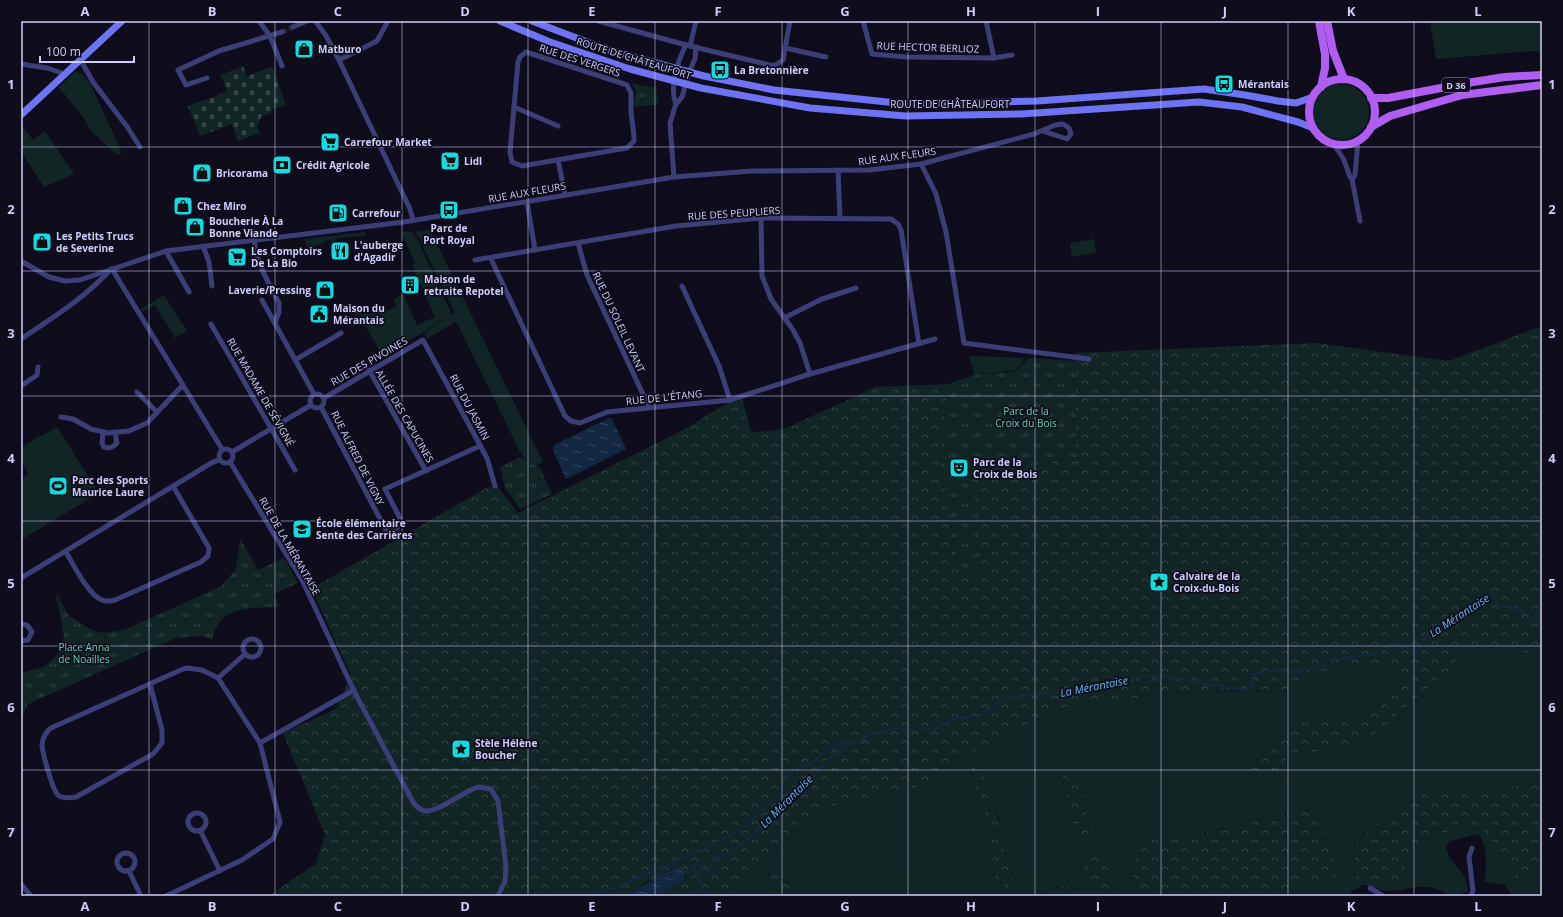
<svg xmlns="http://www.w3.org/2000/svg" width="1563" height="917" font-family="'Open Sans',sans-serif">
	<defs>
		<pattern id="forest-crowns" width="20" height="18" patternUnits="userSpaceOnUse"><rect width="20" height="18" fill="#112624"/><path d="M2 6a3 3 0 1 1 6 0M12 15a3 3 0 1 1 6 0" fill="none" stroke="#334445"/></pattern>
		<pattern id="cemetery-stones" width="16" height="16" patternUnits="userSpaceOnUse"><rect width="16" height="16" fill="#112624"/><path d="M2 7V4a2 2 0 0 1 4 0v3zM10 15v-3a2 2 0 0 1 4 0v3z" fill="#334445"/></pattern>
		<pattern id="park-tufts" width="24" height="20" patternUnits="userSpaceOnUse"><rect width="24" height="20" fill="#112624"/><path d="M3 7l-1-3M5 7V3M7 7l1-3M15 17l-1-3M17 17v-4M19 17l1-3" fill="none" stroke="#334445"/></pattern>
		<pattern id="water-ripples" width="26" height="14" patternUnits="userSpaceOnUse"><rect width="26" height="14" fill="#122841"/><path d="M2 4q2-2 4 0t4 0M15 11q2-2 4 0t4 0" fill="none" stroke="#33465d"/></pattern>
	</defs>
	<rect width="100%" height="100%" fill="#0f0d1c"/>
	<!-- green -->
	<g fill="#112624" fill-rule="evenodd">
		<polygon points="1430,21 1542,21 1542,52 1533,51 1436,59"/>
		<polygon points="76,71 83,75 91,85 122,153 117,155 90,130 86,121 59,87"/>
		<circle cx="1341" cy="112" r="28"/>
		<polygon points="21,125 33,140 45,131 74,174 44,187 21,151"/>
		<polygon points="430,230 543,462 532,468 519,450 457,323 455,322 427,339 424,333 455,313 419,238 415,232"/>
		<polygon points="411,231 417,238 452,315 383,356 358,314 367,309 370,314 382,308 385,312 397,306 393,300 403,294 417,325 435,317 412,265 415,263 401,232"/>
		<polygon points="365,232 365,236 338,238 332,243 330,239 308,250 305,239"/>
		<polygon points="1094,239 1096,253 1072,257 1070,243"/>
		<polygon points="164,295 187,331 175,338 155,305 143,312 141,309"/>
		<polygon points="969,356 973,356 1026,358 1016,370 974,375"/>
		<polygon points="57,427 99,493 21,540 21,479 28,475 21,459 21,447"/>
		<path d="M1508,647L1542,658V783L1539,785L1413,792L1354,844L1356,882L1454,828L1482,826L1517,879L1542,870V896H1512L1505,885L1485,882C1486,866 1488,848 1479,834L1450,841L1446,847C1447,851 1448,855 1451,859C1458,870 1469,877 1468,892L1462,893L1459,896C1443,896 1445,891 1433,888C1419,884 1404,891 1390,891C1379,892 1374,886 1366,885C1360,885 1354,890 1350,893V896H1282L1297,880L1320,882L1313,808L1173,840L1144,839L1132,873L1138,891L1137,896H1117L1106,861L1091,894C1069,886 1062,880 1043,896H789L791,884L768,871L775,896H718L747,879L761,863L830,807L932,784L975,751L1063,708L1190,691L1299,690L1322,671L1396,665L1402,687L1365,716L1342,717L1246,770L1263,769L1287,777L1286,758L1367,739L1457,649ZM970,765L980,771L991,804L1002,824L999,833L1002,845L1007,857L1015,886L994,868L991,832L983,808L976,790ZM1062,776L1082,791L1091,838L1076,837Z"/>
	</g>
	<!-- forest -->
	<g fill="url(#forest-crowns)">
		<polygon points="1542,326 1542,658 1508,647 1457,649 1455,665 1367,740 1286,758 1288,778 1263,769 1246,771 1284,726 1342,717 1365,716 1402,687 1396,665 1322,671 1299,690 1190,691 1063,708 975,751 932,784 830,807 761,863 747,879 718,896 657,896 684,880 650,880 625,896 268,896 316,864 325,835 283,733 336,709 351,675 313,592 314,587 488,487 498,487 518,513 685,429 729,402 742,398 751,432 771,431 786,428 876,387 948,384 940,461 960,575 981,572 971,469 1076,458 1076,353 1316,343 1449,361"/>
		<path d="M970,765C993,779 984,783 992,805C994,812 998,818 1002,824L999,833L1002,845L1007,857L1015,886L1010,890L996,878L988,837L991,832L983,808L976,790Z"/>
		<polygon points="1074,775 1082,791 1091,838 1084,841 1076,837 1062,776"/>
		<polygon points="1542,783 1542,870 1517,879 1482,827 1454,828 1409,853 1401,879 1356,882 1354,844 1413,792 1539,785"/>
		<path d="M1313,808L1329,845L1339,875L1320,882L1298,880L1282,896H1137C1139,888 1134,882 1133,875C1131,865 1140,848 1144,839L1173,840Z"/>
		<path d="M1089,852L1106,861L1117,896H1043C1063,880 1069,887 1091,894L1083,871Z"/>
		<polygon points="773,867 781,874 782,880 791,884 789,896 775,896 768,871"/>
	</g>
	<!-- cemetery -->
	<polygon fill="url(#cemetery-stones)" points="243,66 247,76 271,67 273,68 286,105 271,110 272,113 262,116 257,127 259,133 238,141 232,124 200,136 188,106 227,92 221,75"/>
	<!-- park -->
	<g fill="url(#park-tufts)">
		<polygon points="632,84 656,88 659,104 633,107 636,92"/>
		<polygon points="1031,358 1076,361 1076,458 972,469 982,572 960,575 940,461 948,384 974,375 1016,371 1028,359"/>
		<polygon points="520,457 540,468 552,494 520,509 505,488 500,467"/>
		<path d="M240,539L258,570L284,558L298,583L273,594L279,607C257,608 227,605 216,628C214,631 213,636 212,640L202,636L176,638L28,704L21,720V673L44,667L56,656L64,637L56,593L69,616L92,630L102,633L124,630L222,586L236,569Z"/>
	</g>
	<!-- water -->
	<g fill="url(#water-ripples)">
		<polygon points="611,417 626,449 566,479 553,450 554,445"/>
		<path d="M681,867L684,872V880L657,896H625C644,886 660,873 681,867Z"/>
	</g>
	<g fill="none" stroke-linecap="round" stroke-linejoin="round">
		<!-- stream -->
		<g stroke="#122841" stroke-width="2">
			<polyline points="546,896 575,895 618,887 712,845 746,826 783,790 782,784 794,769 813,763 820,755 841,741 848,742"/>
			<path d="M703,896L706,895L693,866L697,864L708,872L713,860L734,850L758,830L761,824L786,799L824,765L828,759C838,756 844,752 848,742H860L869,732L878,733L895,728L912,731L934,729L955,718L979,716L1004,699L1027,695L1079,690L1139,677L1163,676L1243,690L1253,686L1252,674L1274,670L1298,672L1309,669L1329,660L1373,654L1395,641L1400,647L1407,648L1416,652L1429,631L1493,593L1498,607H1515L1533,618L1542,620"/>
		</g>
		<!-- street-tunnel -->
		<polyline stroke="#2c2a3d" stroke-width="5" stroke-dasharray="5 2.5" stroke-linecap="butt" points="282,32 293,27"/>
		<!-- street -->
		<g stroke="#3c3e77" stroke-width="5">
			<polyline points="259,21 270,36 282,66"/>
			<polyline points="315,21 325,34 339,60 410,209 413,220"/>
			<polyline points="598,21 690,46 774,66 783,60 790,21"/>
			<polyline points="863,21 872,54 907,57 994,58 986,21"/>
			<polyline points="293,27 307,21"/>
			<polyline points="690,46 696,21"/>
			<polyline points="785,48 826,57"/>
			<polygon points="526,52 627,85 631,93 631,112 634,137 634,141 627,148 522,166 512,162 510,152 518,62 520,57"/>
			<polyline points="994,58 1012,55"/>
			<polyline points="80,59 93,82 128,128 140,147"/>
			<polyline points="339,60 377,41 388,21"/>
			<polyline points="21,64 47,68 65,74"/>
			<polyline points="207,78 186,85 178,70 219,51 282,32"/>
			<path d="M676,104C669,88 678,60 686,45"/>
			<polyline points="514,107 558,126"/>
			<polyline points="1333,143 1344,160 1350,177 1352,179 1360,221"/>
			<polyline points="558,160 565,195"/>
			<polyline points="921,164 936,194 946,232 964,343 1089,359"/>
			<polyline points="838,170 840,218"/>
			<polyline points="674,177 670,123 676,104 682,97 689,72 695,59 696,47"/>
			<polyline points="1352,179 1355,175 1358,140"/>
			<polyline points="527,202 535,250"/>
			<polyline points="761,218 762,276 771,299 793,330 800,343 810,374"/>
			<polyline points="254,240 257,257 265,276 279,303 279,312 275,323"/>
			<polyline points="578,243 587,275 649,407"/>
			<polyline points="203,246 209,262 212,286"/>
			<polyline points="166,251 189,292"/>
			<polyline points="491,259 565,416 571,421 580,423 607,412 730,400 810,374 935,339"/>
			<polyline points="475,260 676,226 761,218 891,219 898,224 901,230 919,344"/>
			<polyline points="21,261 49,277 65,281 80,280 166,251 404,222 674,177 752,171 869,170 921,164 1034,134 1055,125 1063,124 1069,128 1071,134 1067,139 1043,131"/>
			<polyline points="112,269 222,449"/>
			<polyline points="682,286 719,366 730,400"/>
			<polyline points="262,300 314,394"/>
			<polyline points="784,318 822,299 856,288"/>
			<polyline points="211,324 295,470"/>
			<path d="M21,339C52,318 85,298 111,269"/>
			<polyline points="295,360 341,333"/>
			<polyline points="369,370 426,471"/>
			<polyline points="21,386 37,375 38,367"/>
			<polyline points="137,392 157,412"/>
			<circle cx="317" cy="401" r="7"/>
			<polyline points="324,398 423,340 487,458 495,486"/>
			<path d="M321,407L387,532C392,531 400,527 402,522L385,489L480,446"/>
			<polyline points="61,417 73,419 91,429 108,433 129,431 147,423 183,385"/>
			<path d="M103,432L102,443L104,447C110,449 113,447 117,443L115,432"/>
			<circle cx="226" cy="456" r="7"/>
			<polyline points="232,452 311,405"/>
			<path d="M230,462L302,580L354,691L413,802C415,805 418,808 422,810C436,816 463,790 479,787C483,787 488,789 491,789L498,801L506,867L505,881L498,896"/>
			<path d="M66,552C73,564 89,596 102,600C106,602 111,601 115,600L201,562L208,556L209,548L173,486"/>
			<polyline points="21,578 213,462 220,460"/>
			<polyline points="21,624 27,625 32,632 28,640 21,641"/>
			<circle cx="252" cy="648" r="9"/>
			<polyline points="218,678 245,654"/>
			<path d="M150,684L162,730V743L153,754L76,797C70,798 63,799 58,795C53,791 42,752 42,744C43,737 46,732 51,728L183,669L187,668L202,670L218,678L260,743"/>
			<circle cx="197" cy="822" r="9"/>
			<polyline points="200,830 220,871"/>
			<circle cx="126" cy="862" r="9"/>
			<polyline points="129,871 141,896"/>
			<polyline points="21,884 31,896"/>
			<polyline points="1370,888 1383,896"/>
			<polyline points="166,896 242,860 273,839 280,822 260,743 354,690"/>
			<polyline points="1471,896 1473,891 1469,857 1472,848"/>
		</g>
		<!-- secondary -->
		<g stroke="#6d73f2" stroke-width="7">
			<polyline points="500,21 550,42 630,69 701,88 810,108 906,116 1021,114 1199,102 1242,107 1298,122 1313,128"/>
			<polyline points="532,21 608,50 704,76 774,90 906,104 1037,101 1204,89 1245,95 1278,101 1296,103 1313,97"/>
			<polyline points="21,115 122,21"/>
		</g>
		<!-- primary -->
		<g stroke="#af5ef1" stroke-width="8">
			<polyline points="1319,21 1325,54 1325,68 1321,87"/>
			<polyline points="1327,21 1333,51 1344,79"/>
			<circle cx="1342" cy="112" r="33"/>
			<polyline points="1371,98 1388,98 1473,82 1505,77 1542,75"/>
			<polyline points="1371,127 1390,116 1462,95 1542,85"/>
		</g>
	</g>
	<!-- grid -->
	<path fill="none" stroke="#cfcdfb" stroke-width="1" stroke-opacity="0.55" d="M149,21V896M275,21V896M402,21V896M528,21V896M655,21V896M782,21V896M908,21V896M1035,21V896M1161,21V896M1288,21V896M1414,21V896M21,147H1542M21,271H1542M21,396H1542M21,521H1542M21,646H1542M21,770H1542"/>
	<!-- icons -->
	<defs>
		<symbol id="shop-square" viewBox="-11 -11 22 22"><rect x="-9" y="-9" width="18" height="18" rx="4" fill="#14dbe0" stroke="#0f0d1c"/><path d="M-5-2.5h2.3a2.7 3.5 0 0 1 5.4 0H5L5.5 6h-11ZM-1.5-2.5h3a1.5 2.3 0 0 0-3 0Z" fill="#111"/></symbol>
		<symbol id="bus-square" viewBox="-11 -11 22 22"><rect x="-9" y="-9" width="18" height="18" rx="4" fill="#14dbe0" stroke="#0f0d1c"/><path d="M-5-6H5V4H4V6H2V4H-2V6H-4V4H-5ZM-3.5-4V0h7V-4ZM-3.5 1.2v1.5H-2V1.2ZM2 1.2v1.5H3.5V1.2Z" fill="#111"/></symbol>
		<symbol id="supermarket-square" viewBox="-11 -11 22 22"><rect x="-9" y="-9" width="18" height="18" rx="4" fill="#14dbe0" stroke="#0f0d1c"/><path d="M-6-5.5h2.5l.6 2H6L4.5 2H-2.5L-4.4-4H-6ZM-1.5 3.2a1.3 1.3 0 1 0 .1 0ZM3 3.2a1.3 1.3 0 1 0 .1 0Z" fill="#111"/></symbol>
		<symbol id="bank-square" viewBox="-11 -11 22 22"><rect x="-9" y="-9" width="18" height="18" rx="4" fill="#14dbe0" stroke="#0f0d1c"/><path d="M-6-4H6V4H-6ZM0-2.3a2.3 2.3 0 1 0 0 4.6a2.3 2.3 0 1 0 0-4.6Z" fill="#111"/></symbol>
		<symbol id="fuel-square" viewBox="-11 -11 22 22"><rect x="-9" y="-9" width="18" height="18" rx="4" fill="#14dbe0" stroke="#0f0d1c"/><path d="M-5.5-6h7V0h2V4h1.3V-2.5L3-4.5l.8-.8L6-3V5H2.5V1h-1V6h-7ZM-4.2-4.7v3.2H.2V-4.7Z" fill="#111"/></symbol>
		<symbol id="restaurant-square" viewBox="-11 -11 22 22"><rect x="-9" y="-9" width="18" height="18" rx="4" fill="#14dbe0" stroke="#0f0d1c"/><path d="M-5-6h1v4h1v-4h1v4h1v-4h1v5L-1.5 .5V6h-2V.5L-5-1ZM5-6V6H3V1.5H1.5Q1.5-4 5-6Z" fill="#111"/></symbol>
		<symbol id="building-square" viewBox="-11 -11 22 22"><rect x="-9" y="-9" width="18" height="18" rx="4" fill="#14dbe0" stroke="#0f0d1c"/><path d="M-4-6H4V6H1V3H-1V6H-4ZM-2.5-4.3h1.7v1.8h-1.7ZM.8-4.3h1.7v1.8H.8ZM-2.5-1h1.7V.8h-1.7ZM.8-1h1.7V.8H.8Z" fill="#111"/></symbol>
		<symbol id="civic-square" viewBox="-11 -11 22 22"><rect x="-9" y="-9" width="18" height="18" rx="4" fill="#14dbe0" stroke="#0f0d1c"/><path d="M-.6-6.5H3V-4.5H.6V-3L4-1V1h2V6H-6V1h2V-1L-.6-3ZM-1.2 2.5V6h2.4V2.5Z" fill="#111"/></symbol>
		<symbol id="theatre-square" viewBox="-11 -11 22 22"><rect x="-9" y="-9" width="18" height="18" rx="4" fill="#14dbe0" stroke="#0f0d1c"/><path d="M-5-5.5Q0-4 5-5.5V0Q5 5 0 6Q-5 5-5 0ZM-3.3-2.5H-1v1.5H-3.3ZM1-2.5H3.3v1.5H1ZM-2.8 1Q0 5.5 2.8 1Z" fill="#111"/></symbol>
		<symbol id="stadium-square" viewBox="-11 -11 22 22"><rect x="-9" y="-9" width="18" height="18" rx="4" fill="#14dbe0" stroke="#0f0d1c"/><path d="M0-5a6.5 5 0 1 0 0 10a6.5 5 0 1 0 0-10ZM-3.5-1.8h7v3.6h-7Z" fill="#111"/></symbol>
		<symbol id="school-square" viewBox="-11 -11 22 22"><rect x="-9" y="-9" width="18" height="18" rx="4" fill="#14dbe0" stroke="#0f0d1c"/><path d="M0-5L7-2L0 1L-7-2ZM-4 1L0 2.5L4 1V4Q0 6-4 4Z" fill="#111"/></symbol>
		<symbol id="sight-square" viewBox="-11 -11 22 22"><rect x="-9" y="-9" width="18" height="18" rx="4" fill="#14dbe0" stroke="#0f0d1c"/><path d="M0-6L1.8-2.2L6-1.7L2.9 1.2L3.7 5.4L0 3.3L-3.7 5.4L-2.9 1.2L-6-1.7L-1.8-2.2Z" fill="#111"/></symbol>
	</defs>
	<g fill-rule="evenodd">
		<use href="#shop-square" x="293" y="38" width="22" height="22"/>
		<use href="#bus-square" x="709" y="59" width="22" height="22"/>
		<use href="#bus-square" x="1213" y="73" width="22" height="22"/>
		<use href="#supermarket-square" x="319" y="131" width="22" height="22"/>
		<use href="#supermarket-square" x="439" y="150" width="22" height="22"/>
		<use href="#bank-square" x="271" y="154" width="22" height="22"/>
		<use href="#shop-square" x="191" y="162" width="22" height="22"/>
		<use href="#shop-square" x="172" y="195" width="22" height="22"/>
		<use href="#bus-square" x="438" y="199" width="22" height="22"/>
		<use href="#fuel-square" x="327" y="202" width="22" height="22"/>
		<use href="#shop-square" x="184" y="216" width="22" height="22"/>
		<use href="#shop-square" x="31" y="231" width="22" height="22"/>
		<use href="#restaurant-square" x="329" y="240" width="22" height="22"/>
		<use href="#supermarket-square" x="226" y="246" width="22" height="22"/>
		<use href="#building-square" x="399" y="274" width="22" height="22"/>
		<use href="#shop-square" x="314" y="279" width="22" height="22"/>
		<use href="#civic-square" x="308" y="303" width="22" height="22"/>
		<use href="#theatre-square" x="948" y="457" width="22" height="22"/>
		<use href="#stadium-square" x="47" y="475" width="22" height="22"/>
		<use href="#school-square" x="291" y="518" width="22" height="22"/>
		<use href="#sight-square" x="1148" y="571" width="22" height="22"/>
		<use href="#sight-square" x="450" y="738" width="22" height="22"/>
	</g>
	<g text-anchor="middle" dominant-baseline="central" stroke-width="3.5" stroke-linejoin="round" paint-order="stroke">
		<!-- shield labels -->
		<rect fill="#0f0d1c" stroke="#9593b8" stroke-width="1" x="1442" y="78" width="28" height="14" rx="3"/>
		<g font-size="9" font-weight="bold" fill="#cfcdfb">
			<text x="1456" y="85">D 36</text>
		</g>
		<!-- street labels -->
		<g font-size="10" fill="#cfcdfb" stroke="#0f0d1c">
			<text transform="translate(928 47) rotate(2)">RUE HECTOR BERLIOZ</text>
			<text transform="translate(634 58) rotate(17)">ROUTE DE CHÂTEAUFORT</text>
			<text transform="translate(580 60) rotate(18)">RUE DES VERGERS</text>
			<text x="950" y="104">ROUTE DE CHÂTEAUFORT</text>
			<text transform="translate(897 156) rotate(-8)">RUE AUX FLEURS</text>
			<text transform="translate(527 192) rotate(-10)">RUE AUX FLEURS</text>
			<text transform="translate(734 213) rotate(-4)">RUE DES PEUPLIERS</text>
			<text transform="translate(619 322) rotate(65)">RUE DU SOLEIL LEVANT</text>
			<text transform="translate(369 361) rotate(-30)">RUE DES PIVOINES</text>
			<text transform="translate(261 392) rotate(60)">RUE MADAME DE SÉVIGNÉ</text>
			<text transform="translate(664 397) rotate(-6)">RUE DE L'ÉTANG</text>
			<text transform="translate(470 407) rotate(62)">RUE DU JASMIN</text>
			<text transform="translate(405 416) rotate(60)">ALLÉE DES CAPUCINES</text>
			<text transform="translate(358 458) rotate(63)">RUE ALFRED DE VIGNY</text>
			<text transform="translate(290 546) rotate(60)">RUE DE LA MÉRANTAISE</text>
		</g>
		<!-- poi labels -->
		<g font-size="10" font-weight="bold" fill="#cfcdfb" stroke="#0f0d1c" text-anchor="start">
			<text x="318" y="49">Matburo</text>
			<text x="734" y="70">La Bretonnière</text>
			<text x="1238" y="84">Mérantais</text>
			<text x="344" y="142">Carrefour Market</text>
			<text x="464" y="161">Lidl</text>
			<text x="296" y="165">Crédit Agricole</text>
			<text x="216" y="173">Bricorama</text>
			<text x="197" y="206">Chez Miro</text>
			<text x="352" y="213">Carrefour</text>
			<text x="209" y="221">Boucherie À La<tspan x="209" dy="12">Bonne Viande</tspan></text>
			<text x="449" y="228" text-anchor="middle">Parc de<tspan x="449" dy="12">Port Royal</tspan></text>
			<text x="56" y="236">Les Petits Trucs<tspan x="56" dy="12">de Severine</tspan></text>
			<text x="354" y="245">L'auberge<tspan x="354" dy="12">d'Agadir</tspan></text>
			<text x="251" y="251">Les Comptoirs<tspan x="251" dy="12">De La Bio</tspan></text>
			<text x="424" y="279">Maison de<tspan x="424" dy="12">retraite Repotel</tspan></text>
			<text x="311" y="290" text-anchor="end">Laverie/Pressing</text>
			<text x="333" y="308">Maison du<tspan x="333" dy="12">Mérantais</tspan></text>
			<text x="973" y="462">Parc de la<tspan x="973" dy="12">Croix de Bois</tspan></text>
			<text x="72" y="480">Parc des Sports<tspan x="72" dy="12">Maurice Laure</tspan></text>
			<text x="316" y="523">École élémentaire<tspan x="316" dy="12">Sente des Carrières</tspan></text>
			<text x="1173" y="576">Calvaire de la<tspan x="1173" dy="12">Croix-du-Bois</tspan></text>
			<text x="475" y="743">Stèle Hélène<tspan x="475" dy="12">Boucher</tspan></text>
		</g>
		<!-- park labels -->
		<g font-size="10" fill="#61d3ae" stroke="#0f0d1c">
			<text x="1026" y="411">Parc de la<tspan x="1026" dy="12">Croix du Bois</tspan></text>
			<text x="84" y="647">Place Anna<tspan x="84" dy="12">de Noailles</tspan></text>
		</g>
		<!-- water labels -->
		<g font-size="11" font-style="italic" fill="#64baf1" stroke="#0f0d1c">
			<text transform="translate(1459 615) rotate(-33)">La Mérantaise</text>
			<text transform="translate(1094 686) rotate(-11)">La Mérantaise</text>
			<text transform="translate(786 801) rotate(-45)">La Mérantaise</text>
		</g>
	</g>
	<!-- border -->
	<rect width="1563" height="917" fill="none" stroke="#0f0d1c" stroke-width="44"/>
	<!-- scale -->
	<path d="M40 56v6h94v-6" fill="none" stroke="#cfcdfb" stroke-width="2"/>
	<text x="46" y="56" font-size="12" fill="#cfcdfb" stroke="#0f0d1c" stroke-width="3" paint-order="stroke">100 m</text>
	<rect x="22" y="22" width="1519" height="873" fill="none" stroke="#cfcdfb" stroke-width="1.5"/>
	<g font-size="13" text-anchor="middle" font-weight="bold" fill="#cfcdfb">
		<text x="85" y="16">A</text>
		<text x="212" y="16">B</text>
		<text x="338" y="16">C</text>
		<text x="465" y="16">D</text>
		<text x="592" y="16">E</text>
		<text x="718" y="16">F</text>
		<text x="845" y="16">G</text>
		<text x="971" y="16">H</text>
		<text x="1098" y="16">I</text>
		<text x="1225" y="16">J</text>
		<text x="1351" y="16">K</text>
		<text x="1478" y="16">L</text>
		<text x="11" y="89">1</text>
		<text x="1552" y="89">1</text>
		<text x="11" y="214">2</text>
		<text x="1552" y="214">2</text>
		<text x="11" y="338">3</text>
		<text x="1552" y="338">3</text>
		<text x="11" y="463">4</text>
		<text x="1552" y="463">4</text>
		<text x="11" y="588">5</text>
		<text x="1552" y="588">5</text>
		<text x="11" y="712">6</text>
		<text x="1552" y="712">6</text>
		<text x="11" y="837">7</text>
		<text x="1552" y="837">7</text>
		<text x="85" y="911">A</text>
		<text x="212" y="911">B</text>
		<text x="338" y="911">C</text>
		<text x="465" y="911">D</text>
		<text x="592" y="911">E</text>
		<text x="718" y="911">F</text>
		<text x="845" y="911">G</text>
		<text x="971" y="911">H</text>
		<text x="1098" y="911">I</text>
		<text x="1225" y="911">J</text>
		<text x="1351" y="911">K</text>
		<text x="1478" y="911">L</text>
	</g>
</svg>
